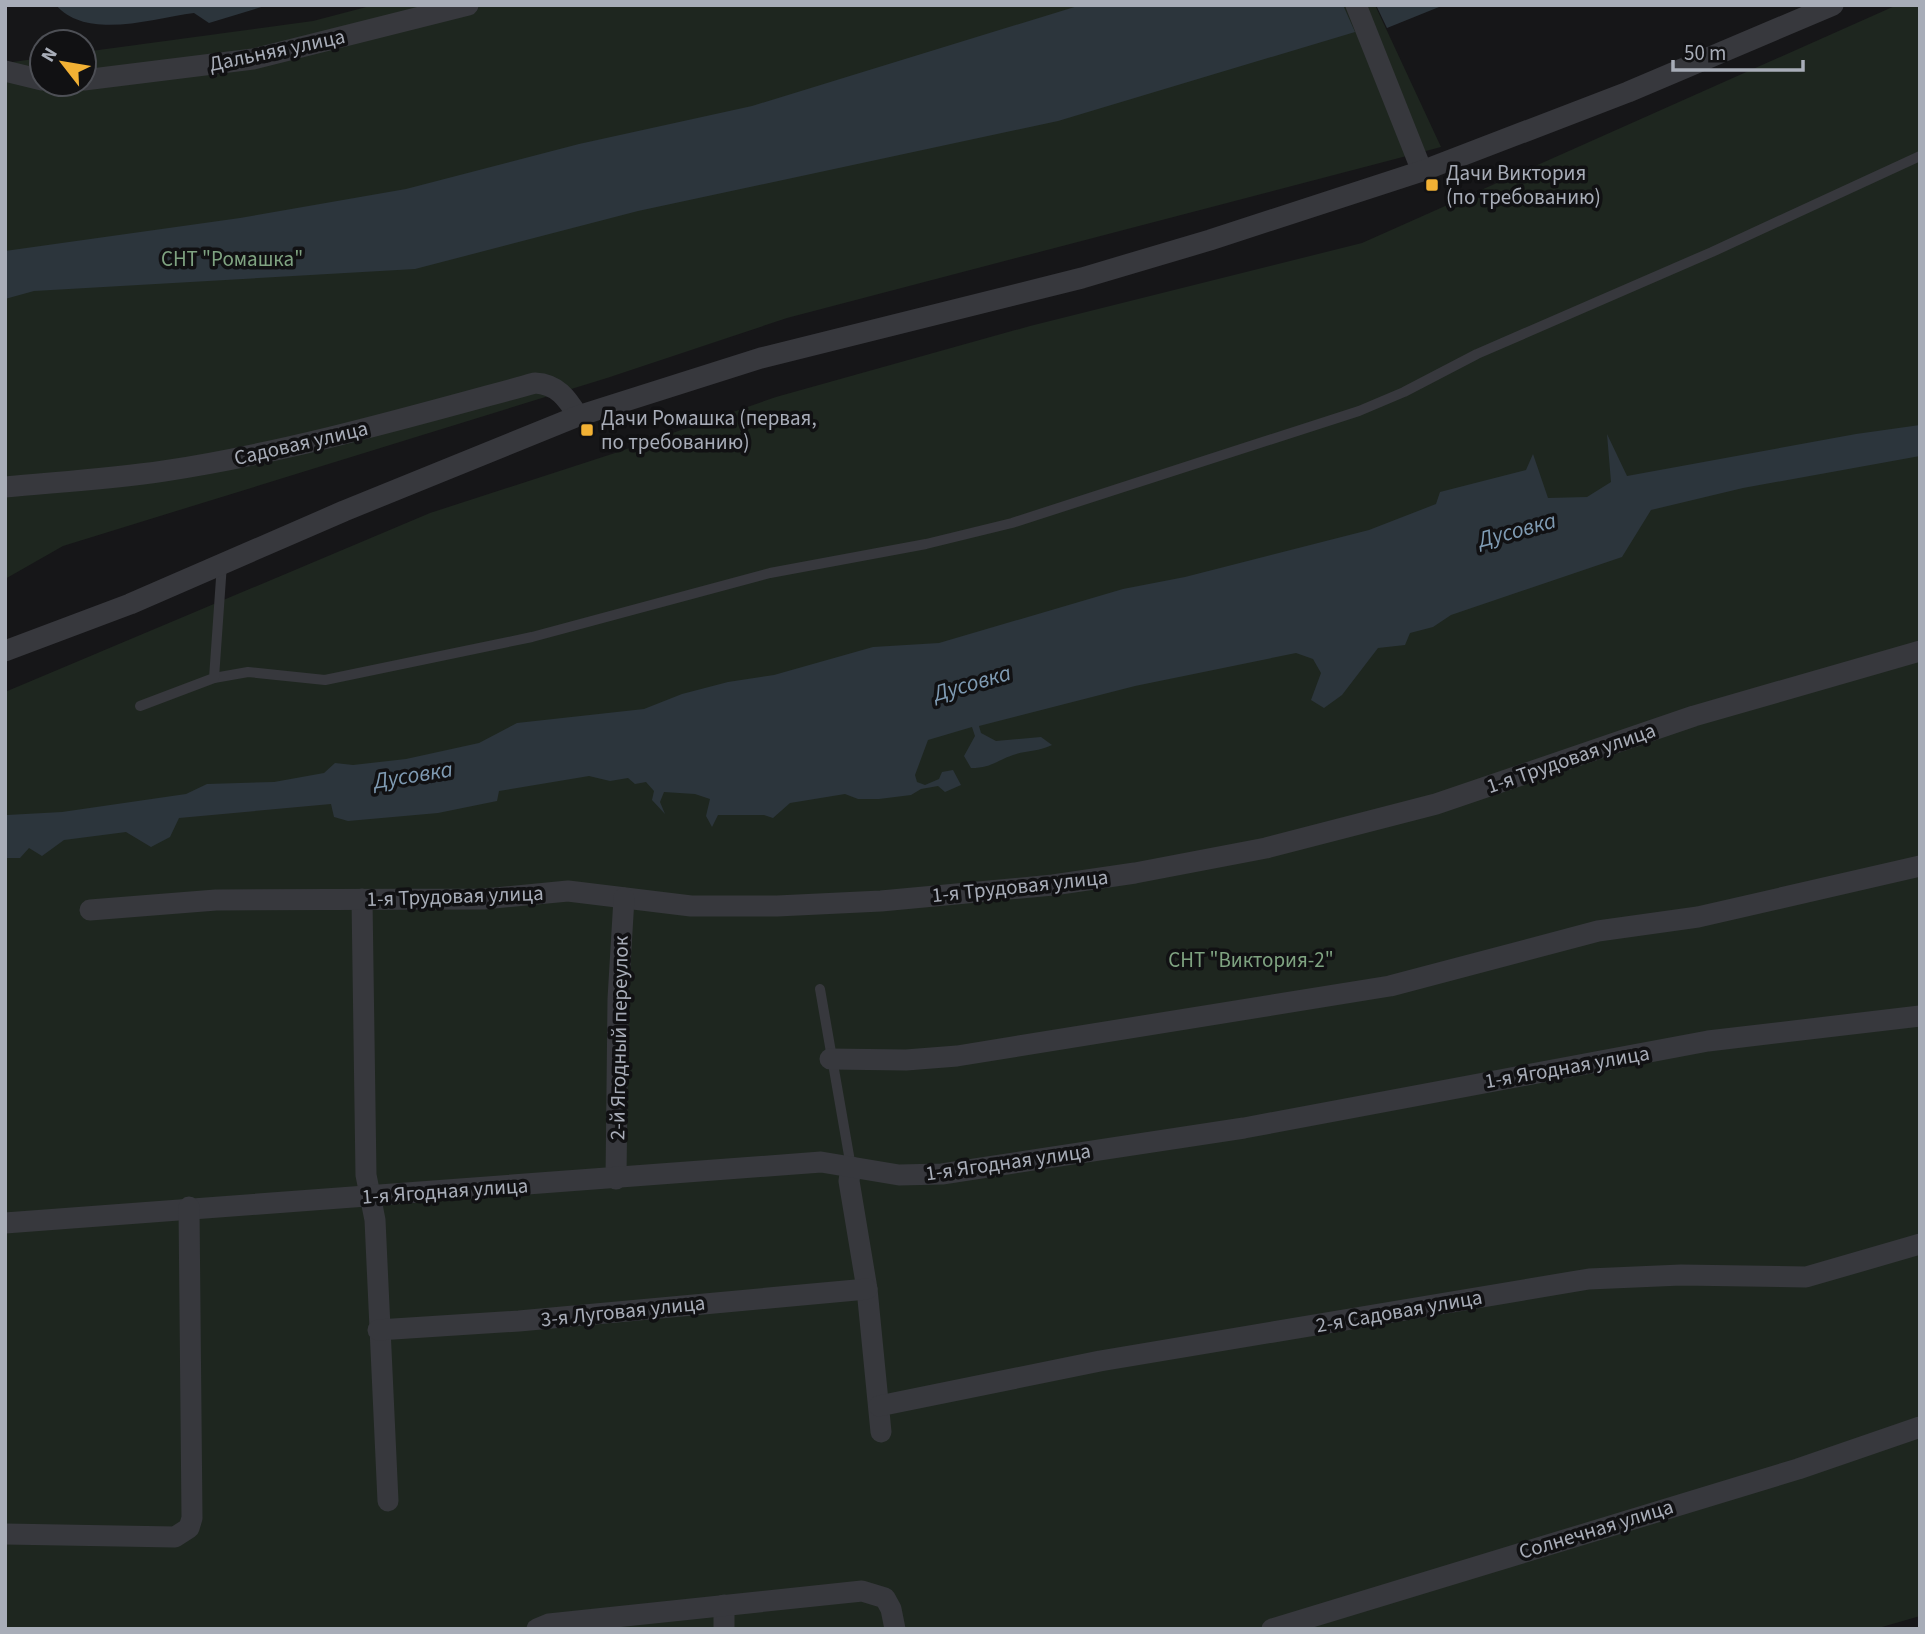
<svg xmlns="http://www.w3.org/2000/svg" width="1925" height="1634" font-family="'Source Sans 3',sans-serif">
	<rect width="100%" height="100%" fill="#161618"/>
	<!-- green -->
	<g fill="#1e261f">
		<polygon points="374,5 1375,5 1441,147 787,318 607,378 63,546 5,579 5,63 42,58 42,84 84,84 84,52 313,21"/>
		<polygon points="1897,5 1920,5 1920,1616 1875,1629 5,1629 5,692 430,513 615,453 776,397 1030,326 1362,243"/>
	</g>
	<!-- water -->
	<g fill="#2c353c">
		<path d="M56,5H268L209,23L194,13C154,18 87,41 56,5Z"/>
		<polygon points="1081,5 1343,5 1355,32 1058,121 638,211 415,269 34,291 5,299 5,251 240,218 406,189 579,144 752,106"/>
		<polygon points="1376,5 1444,5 1387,28"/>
		<path d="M1920,425V456L1743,488L1651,510L1622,557L1451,615L1433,627L1410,633L1405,645L1378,648L1342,695L1324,708L1311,700L1321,673L1313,659L1296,653L1135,686L979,726L981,733L996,741L1041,737L1052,745C1038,752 1027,750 1013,755C996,761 991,768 971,768L964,756L975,736L972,727L928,740L915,775L917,782L925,785L939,779L942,772L953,770L961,785L945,792L938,786L921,789L911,795L879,799H858L845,794L790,803L773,818L764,815H718L712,827L706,816L710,799L695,794L664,792L660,802L665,814L652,800L654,791L646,782L635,784L628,778L610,781L589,776L499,791L497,801L438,813L348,821L334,817L331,804L179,818L170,837L151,847L126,832L64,840L42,856L29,848L20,858H5L7,815L62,812L186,794L207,784L274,782L324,773L335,763L353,765L406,759L479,743L517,723L644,709L682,694L728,682L774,675L873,647L939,643L1123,589L1185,577L1369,530L1436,504L1440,492L1526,470L1533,454L1548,498L1587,497L1611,482L1607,434L1627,476L1856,434Z"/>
	</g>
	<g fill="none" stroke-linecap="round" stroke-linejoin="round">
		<!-- service -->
		<g stroke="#37383d" stroke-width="10">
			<polyline points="214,678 248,672 325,680 532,637 770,573 926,544 1012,523 1359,411 1404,392 1477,354 1712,252 1920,156"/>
			<polyline points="140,706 214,678 222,564"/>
			<polyline points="820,989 851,1167"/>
		</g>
		<!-- minor -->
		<g stroke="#37383d" stroke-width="21">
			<polyline points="1356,5 1422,171"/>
			<polyline points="5,71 42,80"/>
			<polyline points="84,80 253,59 468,5"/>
			<path d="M5,487C58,482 111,479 164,471C289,452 413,416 535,383C557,384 567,398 578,416"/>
			<polyline points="5,651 130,604 344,511 578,416 761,358 1082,278 1210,240 1422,171 1628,92 1833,5"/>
			<polyline points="362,899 366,1175 375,1220 388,1501"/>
			<polyline points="90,910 216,900 484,899 568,891 691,906 777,906 881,901 1053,885 1135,873 1266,848 1436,804 1694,716 1920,651"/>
			<polyline points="830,1059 906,1060 957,1056 1390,986 1598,931 1698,917 1920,866"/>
			<polyline points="851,1167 849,1181 867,1289 881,1432"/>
			<polyline points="616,1179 618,999 624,898"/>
			<polyline points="5,1223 821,1162 899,1175 942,1174 1244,1128 1708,1041 1920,1016"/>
			<polyline points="378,1330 519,1321 867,1289"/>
			<polyline points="879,1406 1100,1361 1589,1279 1681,1275 1806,1277 1920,1244"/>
			<polyline points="5,1534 175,1537 189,1528 192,1518 189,1207"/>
			<polyline points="724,1605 724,1629"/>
			<polyline points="537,1629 549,1624 862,1591 885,1598 891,1609 895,1629"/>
			<polyline points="1272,1629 1798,1469 1920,1427"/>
		</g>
	</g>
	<!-- markers -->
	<g fill="#f2b134" stroke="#111113" stroke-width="2.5">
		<rect x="1425" y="178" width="14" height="14" rx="3.5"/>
		<rect x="580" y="423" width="14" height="14" rx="3.5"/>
	</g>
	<g text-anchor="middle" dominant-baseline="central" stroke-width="7" stroke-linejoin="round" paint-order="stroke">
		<!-- street labels -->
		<g font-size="21" fill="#a8adb8" stroke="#111113">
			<text transform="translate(277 50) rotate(-12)">Дальняя улица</text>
			<text transform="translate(301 443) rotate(-13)">Садовая улица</text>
			<text transform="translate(1571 758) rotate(-19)">1-я Трудовая улица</text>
			<text transform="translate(1020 886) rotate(-6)">1-я Трудовая улица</text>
			<text transform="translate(455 896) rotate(-2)">1-я Трудовая улица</text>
			<text transform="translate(619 1038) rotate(-89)">2-й Ягодный переулок</text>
			<text transform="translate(1567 1067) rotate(-10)">1-я Ягодная улица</text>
			<text transform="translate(1008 1162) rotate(-8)">1-я Ягодная улица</text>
			<text transform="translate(445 1191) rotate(-4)">1-я Ягодная улица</text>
			<text transform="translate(623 1311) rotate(-6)">3-я Луговая улица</text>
			<text transform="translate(1399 1311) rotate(-10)">2-я Садовая улица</text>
			<text transform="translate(1596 1529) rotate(-17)">Солнечная улица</text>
		</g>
		<!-- poi labels -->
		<g font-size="21" fill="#a8adb8" stroke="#111113" text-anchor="start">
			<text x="1446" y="173">Дачи Виктория<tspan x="1446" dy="24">(по требованию)</tspan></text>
			<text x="601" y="418">Дачи Ромашка (первая,<tspan x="601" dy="24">по требованию)</tspan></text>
		</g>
		<!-- park labels -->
		<g font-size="21" fill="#7fa381" stroke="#111113">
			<text x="232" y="259">СНТ "Ромашка"</text>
			<text x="1251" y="960">СНТ "Виктория-2"</text>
		</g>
		<!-- water labels -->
		<g font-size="23" font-style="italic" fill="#7f9bb3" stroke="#111113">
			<text transform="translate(1517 530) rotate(-15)">Дусовка</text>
			<text transform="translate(972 683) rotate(-16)">Дусовка</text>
			<text transform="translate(413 775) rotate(-9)">Дусовка</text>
		</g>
	</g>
	<!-- border -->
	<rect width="1925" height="1634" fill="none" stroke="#a8adb8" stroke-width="14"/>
	<!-- north arrow -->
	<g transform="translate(63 63) rotate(301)"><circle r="33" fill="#111113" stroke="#4d4f55" stroke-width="2"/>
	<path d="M0-5L12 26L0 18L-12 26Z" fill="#f2b134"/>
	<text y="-10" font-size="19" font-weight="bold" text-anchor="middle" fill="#a8adb8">N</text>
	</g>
	<!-- scale -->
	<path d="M1673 60v10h130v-10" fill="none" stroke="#a8adb8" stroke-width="3.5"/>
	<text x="1684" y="60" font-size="21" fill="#a8adb8" stroke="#111113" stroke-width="5" paint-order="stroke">50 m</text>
</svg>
